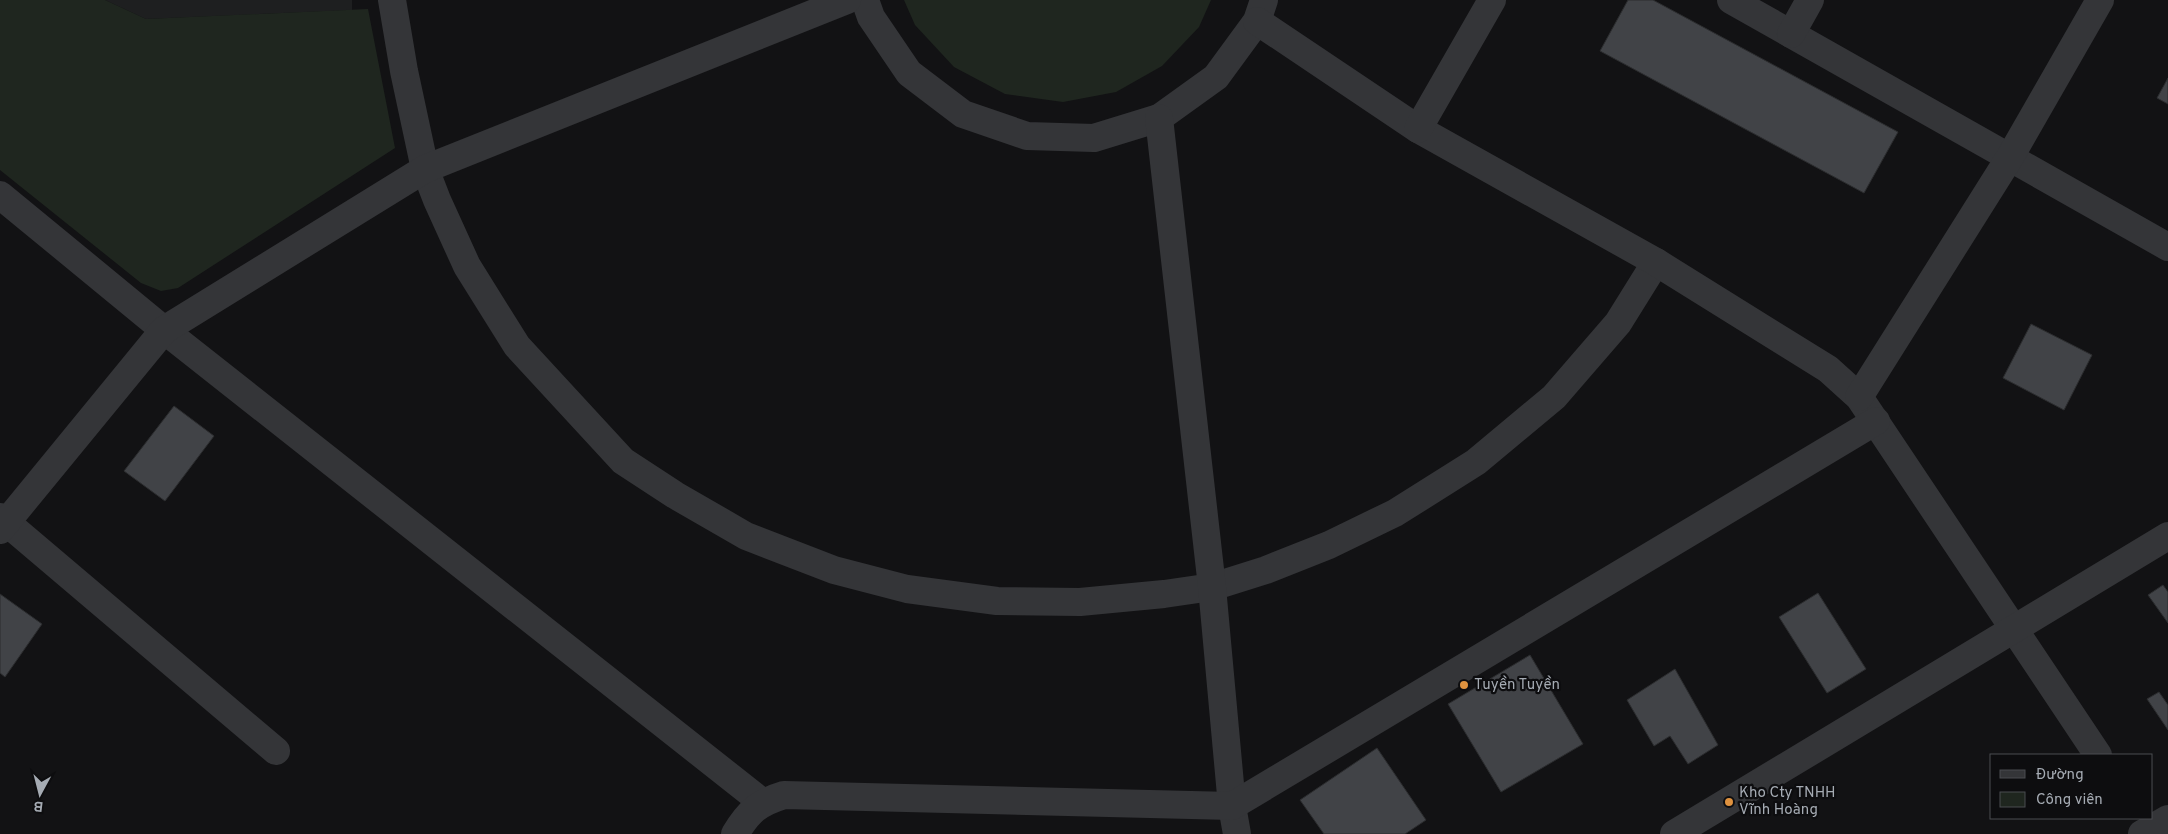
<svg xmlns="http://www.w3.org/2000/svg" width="2168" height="834" font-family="Overpass,sans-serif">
	<rect width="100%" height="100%" fill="#121214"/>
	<!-- built -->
	<polygon fill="#1e1f20" points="105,0 352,0 352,10 146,19"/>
	<!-- green -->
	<g fill="#1f261f">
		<polygon points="0,0 105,0 146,19 368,9 395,148 178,288 161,291 141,283 0,170"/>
		<polygon points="904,0 1211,0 1199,27 1162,66 1116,92 1063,102 1005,94 954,67 915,25"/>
	</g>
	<!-- building -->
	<g fill="#414347" stroke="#2c2d2f">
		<polygon points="1628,0 1653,0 1898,132 1864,193 1600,51"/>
		<polygon points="2168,78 2168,104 2157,98"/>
		<polygon points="2031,324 2092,355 2064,410 2003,378"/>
		<polygon points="174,406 214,436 165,501 124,471"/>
		<polygon points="2163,585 2168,592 2168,623 2148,595"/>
		<polygon points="1818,593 1866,669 1827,693 1779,617"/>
		<polygon points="0,594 42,624 5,677 0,673"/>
		<polygon points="1530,655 1583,744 1501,792 1448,704"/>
		<polygon points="1675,669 1718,745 1688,764 1670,736 1654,746 1627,700"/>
		<polygon points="2159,692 2168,705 2168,730 2147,699"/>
		<polygon points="1377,748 1426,820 1405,834 1324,834 1300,800"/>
	</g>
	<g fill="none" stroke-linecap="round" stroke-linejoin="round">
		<!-- minor -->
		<g stroke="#343538" stroke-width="28">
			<polyline points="392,0 404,71 425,169 437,200 467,266 517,346 623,461 675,495 746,536 834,570 907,589 997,601 1080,602 1164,594 1212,587 1266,570 1329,545 1395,513 1476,462 1554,397 1618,323 1656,262"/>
			<polyline points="865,0 871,17 909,73 963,114 1027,136 1094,138 1159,118 1216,77 1257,21 1264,0"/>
			<polyline points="1731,0 2168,247"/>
			<polyline points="1257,21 1418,129 1656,262 1828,369 1859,397 2098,755"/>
			<polyline points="1791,34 1810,0"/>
			<polyline points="1159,118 1212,587 1232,806 1237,834"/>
			<polyline points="1418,129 1492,0"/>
			<polyline points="0,195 164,330 762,802"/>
			<polyline points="1859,397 2010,157 2100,0"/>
			<polyline points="0,517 276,751"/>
			<polyline points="0,530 164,330 425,169 847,0"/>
			<path d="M735,834C749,811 758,803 784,795L1232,806L1876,421"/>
			<polyline points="1674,834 2168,536"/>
			<polyline points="2142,834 2168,819"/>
		</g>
	</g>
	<!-- markers -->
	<g fill="#df923f" stroke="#0d0d0f" stroke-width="2">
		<circle cx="1464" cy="685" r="5"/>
		<circle cx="1729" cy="802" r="5"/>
	</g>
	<g text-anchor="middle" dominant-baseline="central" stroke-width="4.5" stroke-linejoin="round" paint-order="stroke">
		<!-- poi labels -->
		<g font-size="15" fill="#a5abb3" stroke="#0d0d0f" text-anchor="start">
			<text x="1474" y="685">Tuyền Tuyền</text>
			<text x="1739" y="793">Kho Cty TNHH<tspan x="1739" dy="17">Vĩnh Hoàng</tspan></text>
		</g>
	</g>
	<!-- legend -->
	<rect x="1990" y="754" width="162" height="65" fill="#0d0d0f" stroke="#4a4c51"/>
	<rect x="2000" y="770" width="25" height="8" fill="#343538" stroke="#4a4c51"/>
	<text x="2036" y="779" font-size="15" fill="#a5abb3">Đường</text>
	<rect x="2000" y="792" width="25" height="15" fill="#1f261f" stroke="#4a4c51"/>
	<text x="2036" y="804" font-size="15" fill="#a5abb3">Công viên</text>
	<!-- north arrow -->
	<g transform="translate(40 794) rotate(187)" stroke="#0d0d0f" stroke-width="4" paint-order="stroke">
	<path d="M0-4L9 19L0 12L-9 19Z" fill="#a5abb3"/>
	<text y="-8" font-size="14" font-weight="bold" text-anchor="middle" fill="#a5abb3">B</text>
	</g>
</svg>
